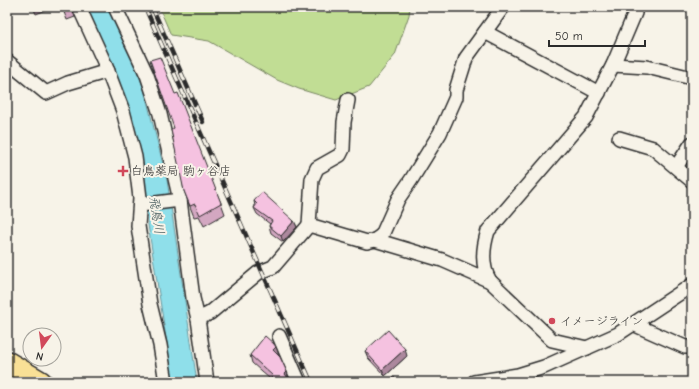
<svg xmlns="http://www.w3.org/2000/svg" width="699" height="389" font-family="'Comic Neue','Klee One',sans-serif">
	<rect width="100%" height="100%" fill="#f7f3e8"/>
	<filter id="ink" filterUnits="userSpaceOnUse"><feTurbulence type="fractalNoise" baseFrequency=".025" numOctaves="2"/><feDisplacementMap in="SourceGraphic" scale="8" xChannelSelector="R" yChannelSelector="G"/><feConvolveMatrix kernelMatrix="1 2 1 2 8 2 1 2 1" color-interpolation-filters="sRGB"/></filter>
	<g filter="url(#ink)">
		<!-- green -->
		<polygon fill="#c1dd94" stroke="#768460" points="159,7 410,7 409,15 395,55 369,87 336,100 299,89 277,80 209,41 171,35"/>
		<!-- water -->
		<polygon fill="#8fdfea" stroke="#67979e" points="85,7 113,7 144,89 167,180 197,382 173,382 148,225 142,161"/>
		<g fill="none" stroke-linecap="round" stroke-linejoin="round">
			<defs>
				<g id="minor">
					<polyline points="79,7 105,64 123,111 135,157 140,198 138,226 150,304 160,345 166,382"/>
					<polyline points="115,7 147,75 160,114 180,200 193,298 198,319 207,382"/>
					<polyline points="485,32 599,93"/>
					<polyline points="7,61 46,93 68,83 108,71"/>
					<polyline points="613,65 647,67 692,78"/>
					<polyline points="348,100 344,122 343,149 340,155 317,168 312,179 309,225 367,242 375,240 442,260 490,281 552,340 587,348"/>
					<polyline points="619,138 653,148 692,181"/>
					<polyline points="676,167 692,143"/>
					<polyline points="140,205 180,200"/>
					<polyline points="375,240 382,235 398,199 411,180 440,133 456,97 456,90 466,58 503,7"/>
					<path d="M490,281C481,266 483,247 488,231L586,117L613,65L635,13"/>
					<polyline points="198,319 210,313 258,273 273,267 309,225"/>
					<polyline points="633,324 685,347 692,347"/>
					<polyline points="279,336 299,382"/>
					<polyline points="474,382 518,375 544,367 618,334 692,285"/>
				</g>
				<polyline id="trunk" points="7,362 41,382"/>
			</defs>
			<!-- minor casing -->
			<use href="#minor" stroke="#2b2b2b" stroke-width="16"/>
			<!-- trunk casing -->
			<use href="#trunk" stroke="#2b2b2b" stroke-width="24"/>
			<!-- minor -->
			<use href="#minor" stroke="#f7f3e8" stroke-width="13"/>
			<!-- trunk -->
			<use href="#trunk" stroke="#f9e096" stroke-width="21"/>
			<defs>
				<g id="rail">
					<polyline points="145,7 311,382"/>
					<polyline points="152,7 203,122"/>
				</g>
			</defs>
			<!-- rail casing -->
			<use href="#rail" stroke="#2b2b2b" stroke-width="4.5"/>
			<!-- rail -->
			<use href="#rail" stroke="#f7f3e8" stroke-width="3" stroke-dasharray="9" stroke-linecap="butt"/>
		</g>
		<!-- wall -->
		<g fill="#d3a7c1" stroke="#2b2b2b">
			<polygon points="33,7 54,7 36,14"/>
			<polygon points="62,7 71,7 75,17 67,20"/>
			<polygon points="175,94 221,203 225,214 204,226 199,216 194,217 184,191 174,128"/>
			<polygon points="254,201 294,221 297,227 283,242 271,233 269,226 270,224 257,214 254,208 255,206"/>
			<polygon points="365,351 407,356 385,376 368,358"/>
			<polygon points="250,355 279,355 289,379 270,379 252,363"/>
		</g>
		<!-- shaded-wall -->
		<g fill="#ac889d" stroke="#2b2b2b">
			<polygon points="294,221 297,227 283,242 281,236"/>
			<polygon points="276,347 279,355 276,358 273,350"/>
			<polygon points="405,349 407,356 385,376 382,370"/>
			<polygon points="287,372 289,380 285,374"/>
		</g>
		<!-- building -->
		<g fill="#f5c2e0" stroke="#2b2b2b">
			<polygon points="62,7 71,7 72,9 64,12"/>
			<polygon points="160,57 175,94 178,93 221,203 200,215 195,204 190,206 184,191 171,130 174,128 150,60"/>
			<polygon points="262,192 294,221 281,236 269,226 272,221 254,208 257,204 254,201"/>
			<polygon points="388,330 405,349 382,370 365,351"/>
			<polygon points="265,336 274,344 276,347 273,350 280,357 287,372 285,374 291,382 267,382 273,376 250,355"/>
			<polygon points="394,377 398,382 389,382"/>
		</g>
	</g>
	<!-- markers -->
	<g fill="#d1495b" stroke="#f7f3e8" stroke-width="1.5">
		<path d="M121 165h4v4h4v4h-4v4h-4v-4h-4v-4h4z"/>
		<circle cx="552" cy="321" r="4"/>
	</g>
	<g text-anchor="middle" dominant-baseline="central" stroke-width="4" stroke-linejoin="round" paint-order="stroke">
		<!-- poi labels -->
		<g font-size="12" fill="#2b2b2b" stroke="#f7f3e8" text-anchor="start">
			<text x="131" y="171">白鳥薬局 駒ヶ谷店</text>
			<text x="560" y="321">イメージライン</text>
		</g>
		<!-- water labels -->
		<g font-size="13" font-style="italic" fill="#44585b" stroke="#f7f3e8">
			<text transform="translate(157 215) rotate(81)">飛鳥川</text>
		</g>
	</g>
	<!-- margin -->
	<rect width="699" height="389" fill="none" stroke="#f7f3e8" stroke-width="24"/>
	<rect x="12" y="12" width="675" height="365" fill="none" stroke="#2b2b2b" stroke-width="1.5" filter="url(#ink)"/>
	<!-- north arrow -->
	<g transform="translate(42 347) rotate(194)"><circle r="19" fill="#f7f3e8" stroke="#a5a39c"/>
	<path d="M0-3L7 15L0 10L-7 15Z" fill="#d1495b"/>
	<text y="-6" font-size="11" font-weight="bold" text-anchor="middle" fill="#2b2b2b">N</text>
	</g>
	<!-- scale -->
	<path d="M549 40v6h96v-6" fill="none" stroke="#2b2b2b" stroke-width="2"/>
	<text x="555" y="40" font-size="12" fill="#2b2b2b" stroke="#f7f3e8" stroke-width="3" paint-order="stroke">50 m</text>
</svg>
